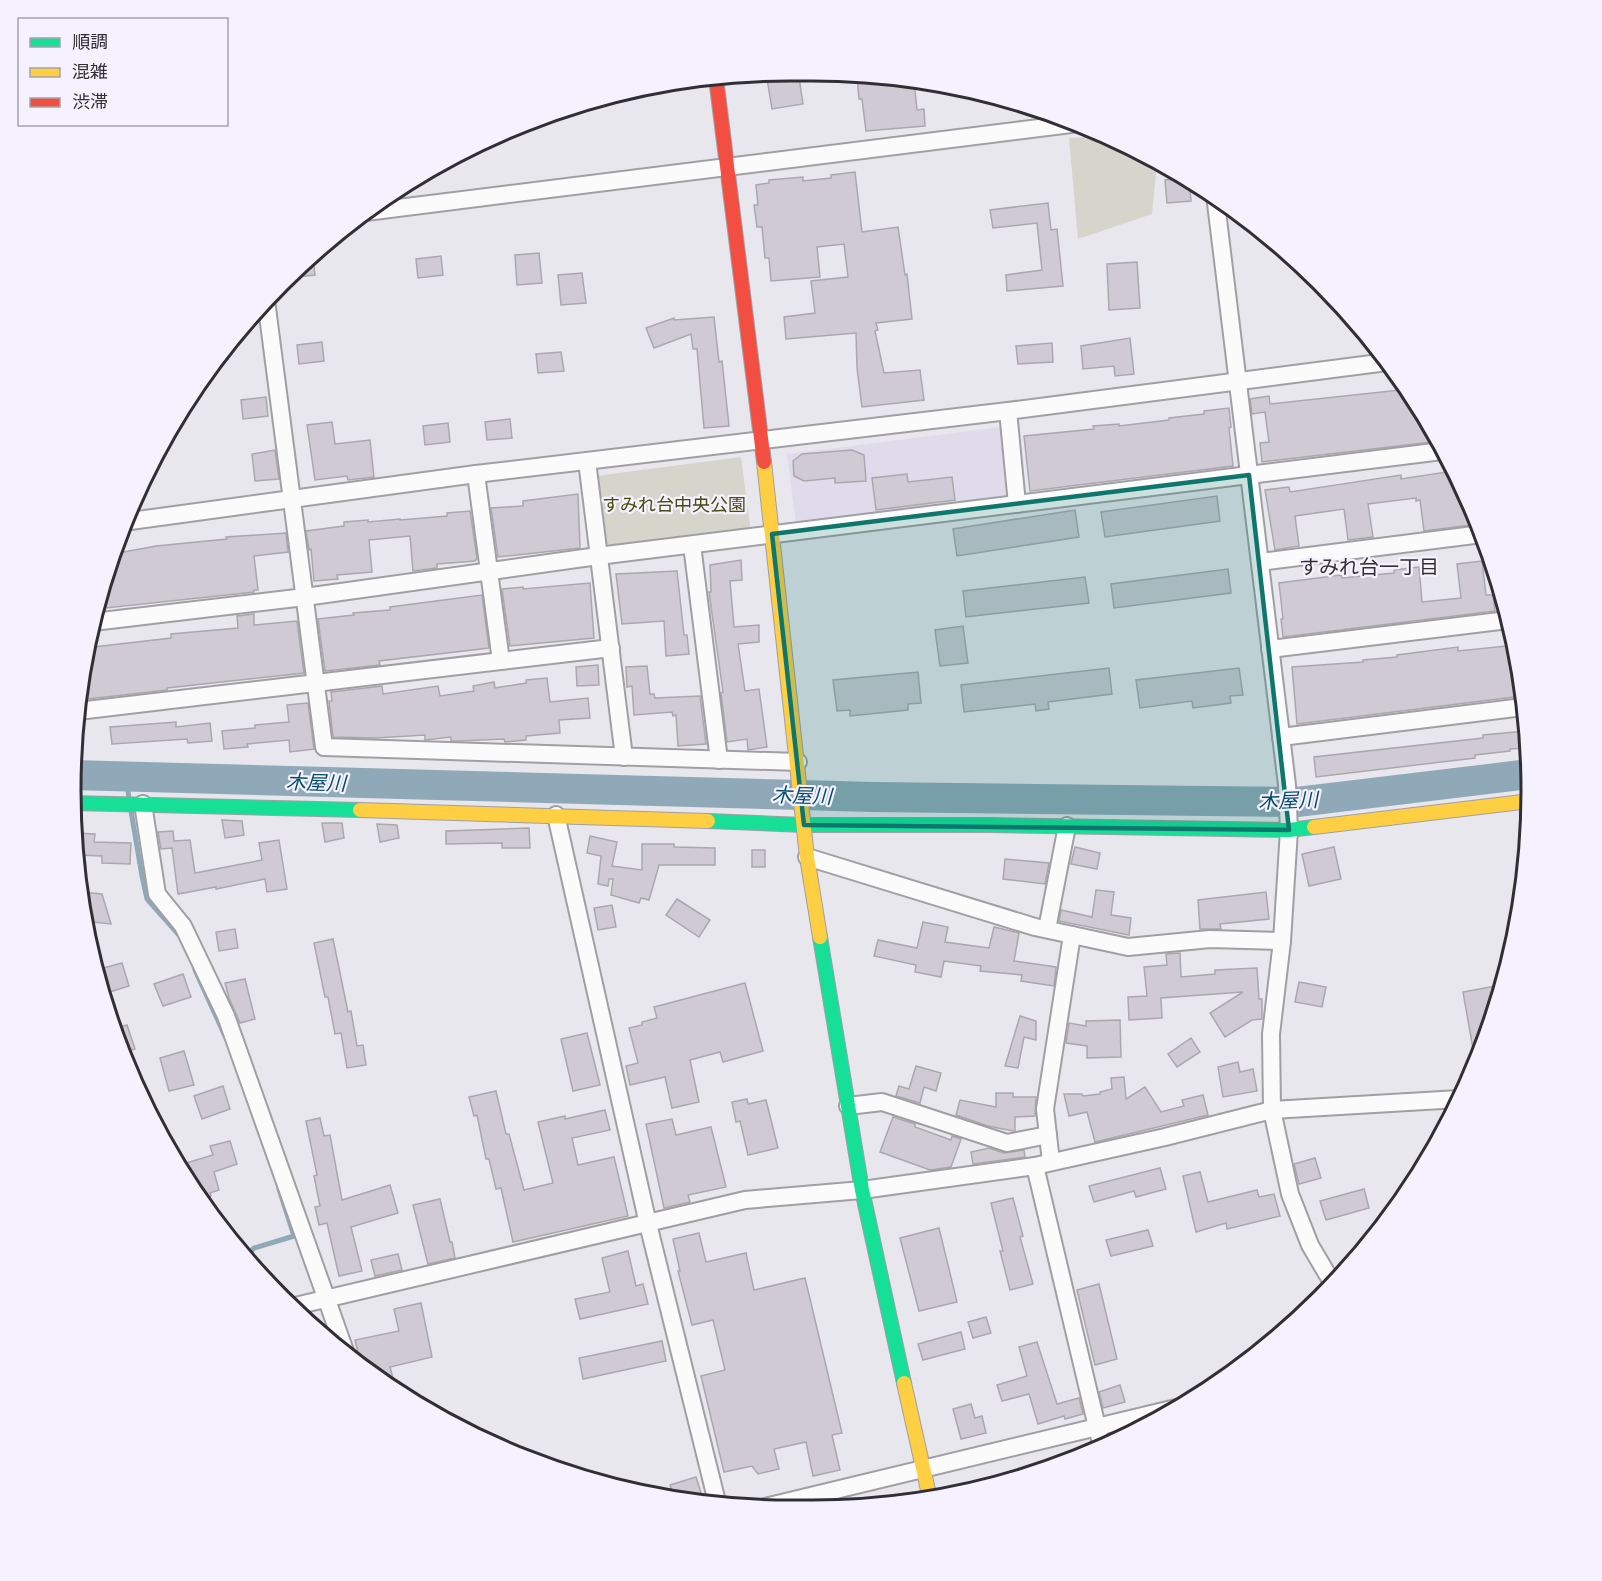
<svg xmlns="http://www.w3.org/2000/svg" width="1602" height="1581" font-family="Mulish,'Noto Sans JP',sans-serif">
	<rect width="100%" height="100%" fill="#e9e7ee"/>
	<!-- education -->
	<polygon fill="#e0dbea" points="1001,427 1008,499 796,524 787,454"/>
	<!-- green -->
	<g fill="#d5d5cb">
		<polygon points="1108,136 1157,163 1152,214 1078,239 1069,138"/>
		<polygon points="741,457 751,533 607,552 596,476"/>
	</g>
	<g fill="none" stroke-linecap="round" stroke-linejoin="round">
		<!-- stream -->
		<g stroke="#90a9b8" stroke-width="5">
			<polyline points="126,777 129,798"/>
			<polyline points="131,811 142,876 147,899 179,935"/>
			<polyline points="195,970 225,1036"/>
			<polyline points="246,1257 254,1248 294,1236 279,1189"/>
		</g>
		<!-- river -->
		<polyline stroke="#90a9b8" stroke-width="30" points="72,775 873,797 1297,802 1530,774"/>
	</g>
	<!-- building -->
	<g fill="#cfcad4" stroke="#aaa8ad" stroke-width="1.5">
		<polygon points="790,70 798,71 803,104 772,109 766,73"/>
		<polygon points="857,76 914,81 917,110 924,109 925,126 866,131 862,99 859,99"/>
		<polygon points="855,172 862,232 898,227 905,275 907,274 912,319 876,323 878,330 875,331 884,373 920,370 924,400 862,407 857,368 856,333 786,339 784,317 815,313 811,281 848,277 844,244 817,247 820,277 771,281 769,258 765,258 762,227 757,227 754,205 758,205 756,185 769,183 769,180 803,177 803,181 831,178 831,175"/>
		<polygon points="1186,178 1189,180 1191,201 1167,203 1165,180"/>
		<polygon points="1048,203 1051,230 1057,229 1063,286 1007,291 1006,275 1042,270 1037,223 993,228 990,210"/>
		<polygon points="539,253 542,283 517,285 515,255"/>
		<polygon points="313,256 315,275 286,278 299,267"/>
		<polygon points="441,256 443,275 418,278 416,259"/>
		<polygon points="1137,262 1140,308 1109,310 1107,264"/>
		<polygon points="582,273 586,303 561,305 558,275"/>
		<polygon points="714,317 719,362 722,361 729,426 704,428 697,349 693,349 691,334 654,348 646,328 674,318 674,320"/>
		<polygon points="1130,338 1134,374 1115,376 1114,366 1083,369 1081,346"/>
		<polygon points="322,342 324,361 299,364 297,345"/>
		<polygon points="1052,343 1053,362 1018,364 1016,346"/>
		<polygon points="561,352 564,371 538,373 536,354"/>
		<polygon points="1409,389 1431,430 1432,442 1262,462 1260,443 1269,442 1265,412 1252,414 1250,399 1269,396 1270,404"/>
		<polygon points="266,397 268,416 243,419 241,400"/>
		<polygon points="1229,408 1231,427 1229,428 1233,466 1030,491 1024,436 1094,429 1093,426 1119,424 1119,426 1169,420 1169,418 1204,414 1204,411"/>
		<polygon points="510,419 512,438 487,440 485,422"/>
		<polygon points="332,422 335,444 370,440 374,477 348,480 347,476 315,480 307,425"/>
		<polygon points="448,423 450,442 425,445 423,426"/>
		<polygon points="275,450 279,479 255,481 252,454"/>
		<polygon points="852,450 864,455 866,481 835,483 835,478 804,481 794,476 793,461 802,454"/>
		<polygon points="1453,471 1477,515 1479,524 1424,531 1420,500 1416,501 1416,498 1368,504 1373,537 1348,540 1344,509 1295,516 1299,546 1275,550 1265,490 1289,487 1290,492 1401,475 1401,479"/>
		<polygon points="907,474 908,482 952,477 955,500 876,510 872,478"/>
		<polygon points="578,494 580,548 498,557 491,508 523,506 523,501"/>
		<polygon points="1217,496 1220,521 1105,537 1101,512"/>
		<polygon points="1075,510 1079,537 957,556 953,529"/>
		<polygon points="470,511 477,558 475,561 437,564 437,568 413,571 410,536 369,540 372,572 337,575 338,579 314,581 311,549 309,550 306,531 344,526 344,522 368,520 368,522 400,519 400,520 447,516 447,513"/>
		<polygon points="286,533 288,552 254,556 258,590 254,590 254,592 97,609 113,554 156,546 227,539 226,537"/>
		<polygon points="741,560 742,580 730,581 734,627 759,625 759,642 738,644 745,691 759,689 767,747 748,750 747,739 727,742 721,693 723,692 709,592 711,592 710,565"/>
		<polygon points="1482,561 1486,595 1493,595 1495,611 1283,637 1281,619 1283,619 1279,583 1341,575 1342,578 1394,573 1394,570 1419,567 1422,602 1461,598 1457,564"/>
		<polygon points="1228,569 1231,593 1114,608 1111,584"/>
		<polygon points="677,571 684,635 687,635 689,654 666,656 664,621 622,624 616,574"/>
		<polygon points="1085,577 1089,603 966,617 963,591"/>
		<polygon points="590,583 594,638 510,646 502,589 523,587 523,589"/>
		<polygon points="482,595 489,648 379,661 380,665 325,671 318,619 354,615 353,613 390,610 390,607"/>
		<polygon points="254,614 254,625 297,621 304,673 167,688 167,690 79,700 85,648 171,638 171,634 238,628 237,616"/>
		<polygon points="963,626 968,663 940,666 935,630"/>
		<polygon points="1516,645 1522,696 1297,724 1292,667 1363,662 1363,660 1397,657 1397,655 1458,647 1458,651"/>
		<polygon points="598,665 599,685 577,686 576,667"/>
		<polygon points="647,666 650,694 654,694 655,698 700,696 706,744 678,746 676,715 673,716 672,712 634,715 632,686 627,687 626,667"/>
		<polygon points="1109,668 1112,694 1048,702 1049,709 1036,711 1035,704 964,712 961,685"/>
		<polygon points="1239,668 1243,695 1230,696 1231,703 1193,708 1192,701 1140,708 1136,680"/>
		<polygon points="918,672 921,703 908,704 908,710 850,716 850,710 837,711 833,680"/>
		<polygon points="547,678 550,702 588,698 590,718 559,720 560,733 526,736 526,740 505,742 504,739 460,741 451,741 451,737 425,740 425,735 375,738 333,737 329,701 332,701 331,692 382,686 383,694 438,686 440,696 474,691 473,686 494,682 495,688 526,683 526,680"/>
		<polygon points="308,703 314,749 290,752 289,740 247,744 248,747 224,749 222,731 255,728 255,725 289,722 287,705"/>
		<polygon points="176,722 176,727 210,723 212,741 188,743 187,739 112,744 110,727"/>
		<polygon points="1526,731 1527,748 1510,749 1510,751 1475,755 1475,758 1316,777 1314,757 1483,738 1483,735"/>
		<polygon points="222,820 242,821 244,835 225,838"/>
		<polygon points="322,823 342,823 344,838 325,842"/>
		<polygon points="377,824 397,825 399,838 380,842"/>
		<polygon points="529,828 530,848 502,848 502,843 446,844 446,831"/>
		<polygon points="173,831 174,841 190,840 195,873 262,860 259,843 279,840 287,889 267,892 265,879 216,889 216,887 178,894 172,848 161,849 158,832"/>
		<polygon points="75,833 95,834 94,842 131,843 130,864 102,863 102,856 77,855"/>
		<polygon points="590,836 617,842 612,866 642,870 642,844 674,844 674,847 715,848 715,865 659,865 649,900 641,898 639,903 611,895 613,879 609,879 608,886 598,884 601,856 587,853"/>
		<polygon points="1075,847 1100,853 1097,869 1071,864"/>
		<polygon points="1334,847 1341,879 1309,886 1302,854"/>
		<rect x="752" y="850" width="13" height="17"/>
		<polygon points="1005,859 1049,863 1045,884 1003,879"/>
		<polygon points="1096,890 1114,892 1111,915 1131,918 1129,935 1059,921 1061,910 1092,917"/>
		<polygon points="81,892 102,894 111,924 83,921"/>
		<polygon points="1266,892 1269,919 1220,924 1221,929 1200,929 1198,900"/>
		<polygon points="677,899 710,920 699,937 666,915"/>
		<polygon points="612,905 616,927 598,930 594,908"/>
		<polygon points="923,922 948,927 945,942 989,948 994,927 1019,933 1014,961 1056,967 1054,986 1021,981 1022,975 980,971 981,966 944,961 941,977 915,972 916,965 874,956 878,940 917,948"/>
		<polygon points="235,929 238,948 219,951 216,932"/>
		<polygon points="333,939 348,1012 351,1011 357,1046 363,1045 366,1065 347,1068 341,1033 335,1034 328,997 325,997 314,943"/>
		<polygon points="1180,953 1181,977 1215,974 1215,970 1257,968 1259,999 1262,999 1262,1019 1252,1020 1225,1037 1210,1013 1243,992 1161,998 1162,1018 1129,1020 1128,997 1147,996 1144,967 1167,965 1166,954"/>
		<polygon points="122,963 129,986 103,994 96,970"/>
		<polygon points="183,974 191,997 163,1006 154,984"/>
		<polygon points="245,979 255,1019 240,1023 229,998 225,983"/>
		<polygon points="1299,982 1326,987 1322,1007 1295,1002"/>
		<polygon points="745,983 763,1051 723,1062 720,1052 690,1060 699,1102 672,1108 665,1077 630,1085 626,1066 638,1063 629,1028 642,1025 642,1022 657,1018 654,1007"/>
		<polygon points="1501,985 1477,1066 1476,1066 1463,992"/>
		<polygon points="1020,1016 1036,1021 1036,1040 1024,1037 1018,1068 1005,1066"/>
		<polygon points="1120,1020 1121,1057 1087,1058 1087,1046 1066,1043 1069,1023 1086,1026 1086,1021"/>
		<polygon points="127,1025 135,1049 121,1053 114,1029"/>
		<polygon points="587,1033 600,1085 573,1091 561,1039"/>
		<polygon points="1191,1038 1200,1052 1177,1067 1168,1054"/>
		<polygon points="184,1051 194,1085 169,1091 160,1058"/>
		<polygon points="1238,1062 1240,1072 1253,1069 1257,1091 1223,1097 1218,1067"/>
		<polygon points="916,1066 941,1073 936,1091 924,1087 920,1103 896,1096 899,1086 909,1089"/>
		<polygon points="1124,1077 1126,1099 1145,1087 1161,1112 1184,1106 1182,1100 1203,1095 1208,1115 1095,1142 1087,1112 1069,1116 1064,1094 1082,1094 1083,1096 1100,1094 1100,1092 1112,1089 1111,1078"/>
		<polygon points="223,1086 230,1109 202,1119 194,1096"/>
		<polygon points="496,1091 506,1134 509,1134 524,1190 553,1183 538,1122 565,1116 565,1119 605,1110 610,1130 572,1138 578,1165 614,1157 628,1216 513,1242 501,1188 496,1189 489,1159 486,1159 477,1115 474,1116 469,1097"/>
		<polygon points="996,1093 1013,1093 1013,1097 1036,1097 1035,1116 1015,1117 1015,1131 1013,1131 988,1126 956,1115 960,1100 996,1107"/>
		<polygon points="747,1099 748,1104 766,1100 778,1148 748,1155 740,1121 736,1122 732,1102"/>
		<polygon points="893,1117 915,1124 915,1127 951,1140 952,1136 961,1139 951,1167 930,1170 880,1152"/>
		<polygon points="320,1118 324,1136 330,1135 342,1200 390,1185 398,1213 351,1227 362,1271 339,1276 327,1223 319,1225 315,1207 320,1206 314,1176 317,1175 306,1121"/>
		<polygon points="672,1119 676,1135 711,1127 726,1187 688,1195 690,1202 664,1208 646,1124"/>
		<polygon points="230,1141 237,1164 214,1172 219,1190 210,1193 211,1196 199,1200 192,1191 180,1169 187,1167 186,1163 213,1155 210,1146"/>
		<polygon points="989,1148 1004,1153 1024,1150 1025,1157 973,1164 971,1152"/>
		<polygon points="1315,1158 1321,1178 1299,1184 1294,1164"/>
		<polygon points="1160,1168 1166,1189 1136,1197 1134,1191 1094,1202 1089,1186"/>
		<polygon points="1200,1172 1208,1202 1257,1190 1259,1197 1274,1194 1280,1216 1227,1229 1226,1223 1196,1232 1183,1176"/>
		<polygon points="1364,1189 1369,1208 1326,1220 1320,1201"/>
		<polygon points="1013,1198 1023,1236 1020,1237 1033,1284 1010,1290 1000,1251 1003,1251 991,1203"/>
		<polygon points="440,1199 450,1242 452,1242 455,1258 428,1264 413,1205"/>
		<polygon points="939,1228 957,1302 919,1311 900,1238"/>
		<polygon points="1148,1230 1153,1246 1111,1256 1106,1240"/>
		<polygon points="699,1233 706,1262 746,1253 754,1290 805,1278 842,1433 832,1435 840,1470 813,1476 806,1442 774,1449 779,1469 758,1474 752,1466 724,1472 701,1376 725,1370 713,1320 692,1325 678,1271 680,1271 673,1239"/>
		<polygon points="628,1251 636,1286 643,1284 648,1304 580,1319 575,1299 610,1292 602,1258"/>
		<polygon points="398,1254 402,1270 375,1276 371,1260"/>
		<polygon points="1099,1284 1117,1359 1095,1365 1077,1290"/>
		<polygon points="421,1303 432,1357 390,1367 397,1393 361,1365 355,1340 399,1331 394,1309"/>
		<polygon points="986,1317 991,1333 973,1338 968,1322"/>
		<polygon points="961,1332 965,1349 923,1360 918,1344"/>
		<polygon points="662,1341 666,1361 583,1379 579,1358"/>
		<polygon points="1037,1342 1057,1404 1079,1398 1083,1414 1065,1419 1064,1416 1038,1424 1029,1394 1002,1401 997,1385 1027,1376 1019,1347"/>
		<polygon points="1120,1385 1125,1402 1103,1408 1099,1392"/>
		<polygon points="971,1404 975,1418 982,1416 986,1433 961,1439 953,1409"/>
		<polygon points="696,1477 702,1496 690,1500 674,1499 670,1485"/>
	</g>
	<g fill="none" stroke-linecap="round" stroke-linejoin="round">
		<defs>
			<g id="street">
				<polyline points="1215,195 1287,785 1289,830 1282,941 1271,1034 1272,1110 1290,1194 1310,1245 1333,1284"/>
				<polyline points="366,212 1079,123"/>
				<polyline points="266,300 324,747 798,762"/>
				<polyline points="1008,411 1017,504"/>
				<polyline points="587,461 624,757"/>
				<polyline points="476,474 501,661"/>
				<polyline points="123,522 476,474 1008,411 1387,362"/>
				<polyline points="692,545 719,760"/>
				<polyline points="1260,562 1482,534"/>
				<polyline points="93,622 305,597 598,556 1442,451"/>
				<polyline points="1270,649 1508,620"/>
				<polyline points="78,711 611,648"/>
				<polyline points="1281,737 1523,707"/>
				<polyline points="143,804 157,894 183,926 226,1016 345,1351"/>
				<polyline points="556,815 648,1224 717,1502"/>
				<polyline points="807,857 1035,927 1128,947 1210,939 1282,941"/>
				<polyline points="1047,929 1067,826"/>
				<polyline points="848,1106 882,1102 1007,1143 1048,1135"/>
				<polyline points="1051,1162 1045,1109 1072,935"/>
				<polyline points="1035,1166 1102,1448"/>
				<polyline points="291,1307 745,1200 862,1190 1035,1166 1165,1137 1272,1110 1459,1099"/>
				<polyline points="765,1507 1176,1408"/>
			</g>
			<g id="fast">
				<polyline points="72,803 360,810"/>
				<polyline points="708,821 804,825 989,825 1289,830 1314,827"/>
				<polyline points="820,937 862,1190 904,1383"/>
			</g>
			<g id="slow">
				<polyline points="764,462 807,857 820,937"/>
				<polyline points="360,810 708,821"/>
				<polyline points="1314,827 1530,801"/>
				<polyline points="904,1383 930,1499"/>
			</g>
			<polyline id="jam" points="716,78 764,462"/>
		</defs>
		<!-- street casing -->
		<use href="#street" stroke="#a09fa4" stroke-width="20"/>
		<!-- fast casing -->
		<use href="#fast" stroke="#a09fa4" stroke-width="16"/>
		<!-- slow casing -->
		<use href="#slow" stroke="#a09fa4" stroke-width="16"/>
		<!-- jam casing -->
		<use href="#jam" stroke="#a09fa4" stroke-width="16"/>
		<!-- street -->
		<use href="#street" stroke="#fcfbfc" stroke-width="16"/>
		<!-- fast -->
		<use href="#fast" stroke="#16e098" stroke-width="14"/>
		<!-- slow -->
		<use href="#slow" stroke="#ffcf43" stroke-width="14"/>
		<!-- jam -->
		<use href="#jam" stroke="#f24e42" stroke-width="14"/>
	</g>
	<!-- marked area -->
	<path fill="#0f766e" fill-opacity="0.2" stroke="#0f766e" stroke-width="4.5" stroke-linejoin="round" d="M1249,475L1289,830L804,825L772,534Z"/>
	<g text-anchor="middle" dominant-baseline="central" stroke-width="4.5" stroke-linejoin="round" paint-order="stroke">
		<!-- park labels -->
		<g font-size="18" fill="#494b0f" stroke="#f5f1fe">
			<text x="674" y="504">すみれ台中央公園</text>
		</g>
		<!-- neighbourhood labels -->
		<g font-size="20" fill="#312f34" stroke="#f5f1fe">
			<text x="1369" y="566">すみれ台一丁目</text>
		</g>
		<!-- water labels -->
		<g font-size="20" font-style="italic" fill="#044c69" stroke="#f5f1fe">
			<text transform="translate(316 782) rotate(2)">木屋川</text>
			<text transform="translate(802 795) rotate(2)">木屋川</text>
			<text transform="translate(1288 800) rotate(-2)">木屋川</text>
		</g>
	</g>
	<!-- crop -->
	<path d="M0 0H1602V1581H0ZM790 81H812A709 709 0 0 1 1521 790V791A709 709 0 0 1 812 1500H790A709 709 0 0 1 81 791V790A709 709 0 0 1 790 81Z" fill="#f5f1fe" fill-rule="evenodd"/>
	<path fill="none" stroke="#312f34" stroke-width="3" d="M790 81H812A709 709 0 0 1 1521 790V791A709 709 0 0 1 812 1500H790A709 709 0 0 1 81 791V790A709 709 0 0 1 790 81Z"/>
	<!-- legend -->
	<rect x="18" y="18" width="210" height="108" fill="#f5f1fe" stroke="#a7a3ad" stroke-width="1.5"/>
	<rect x="30" y="38" width="30" height="9" fill="#16e098" stroke="#a7a3ad" stroke-width="1.5"/>
	<text x="72" y="48" font-size="18" fill="#312f34">順調</text>
	<rect x="30" y="68" width="30" height="9" fill="#ffcf43" stroke="#a7a3ad" stroke-width="1.5"/>
	<text x="72" y="78" font-size="18" fill="#312f34">混雑</text>
	<rect x="30" y="98" width="30" height="9" fill="#f24e42" stroke="#a7a3ad" stroke-width="1.5"/>
	<text x="72" y="108" font-size="18" fill="#312f34">渋滞</text>
</svg>
